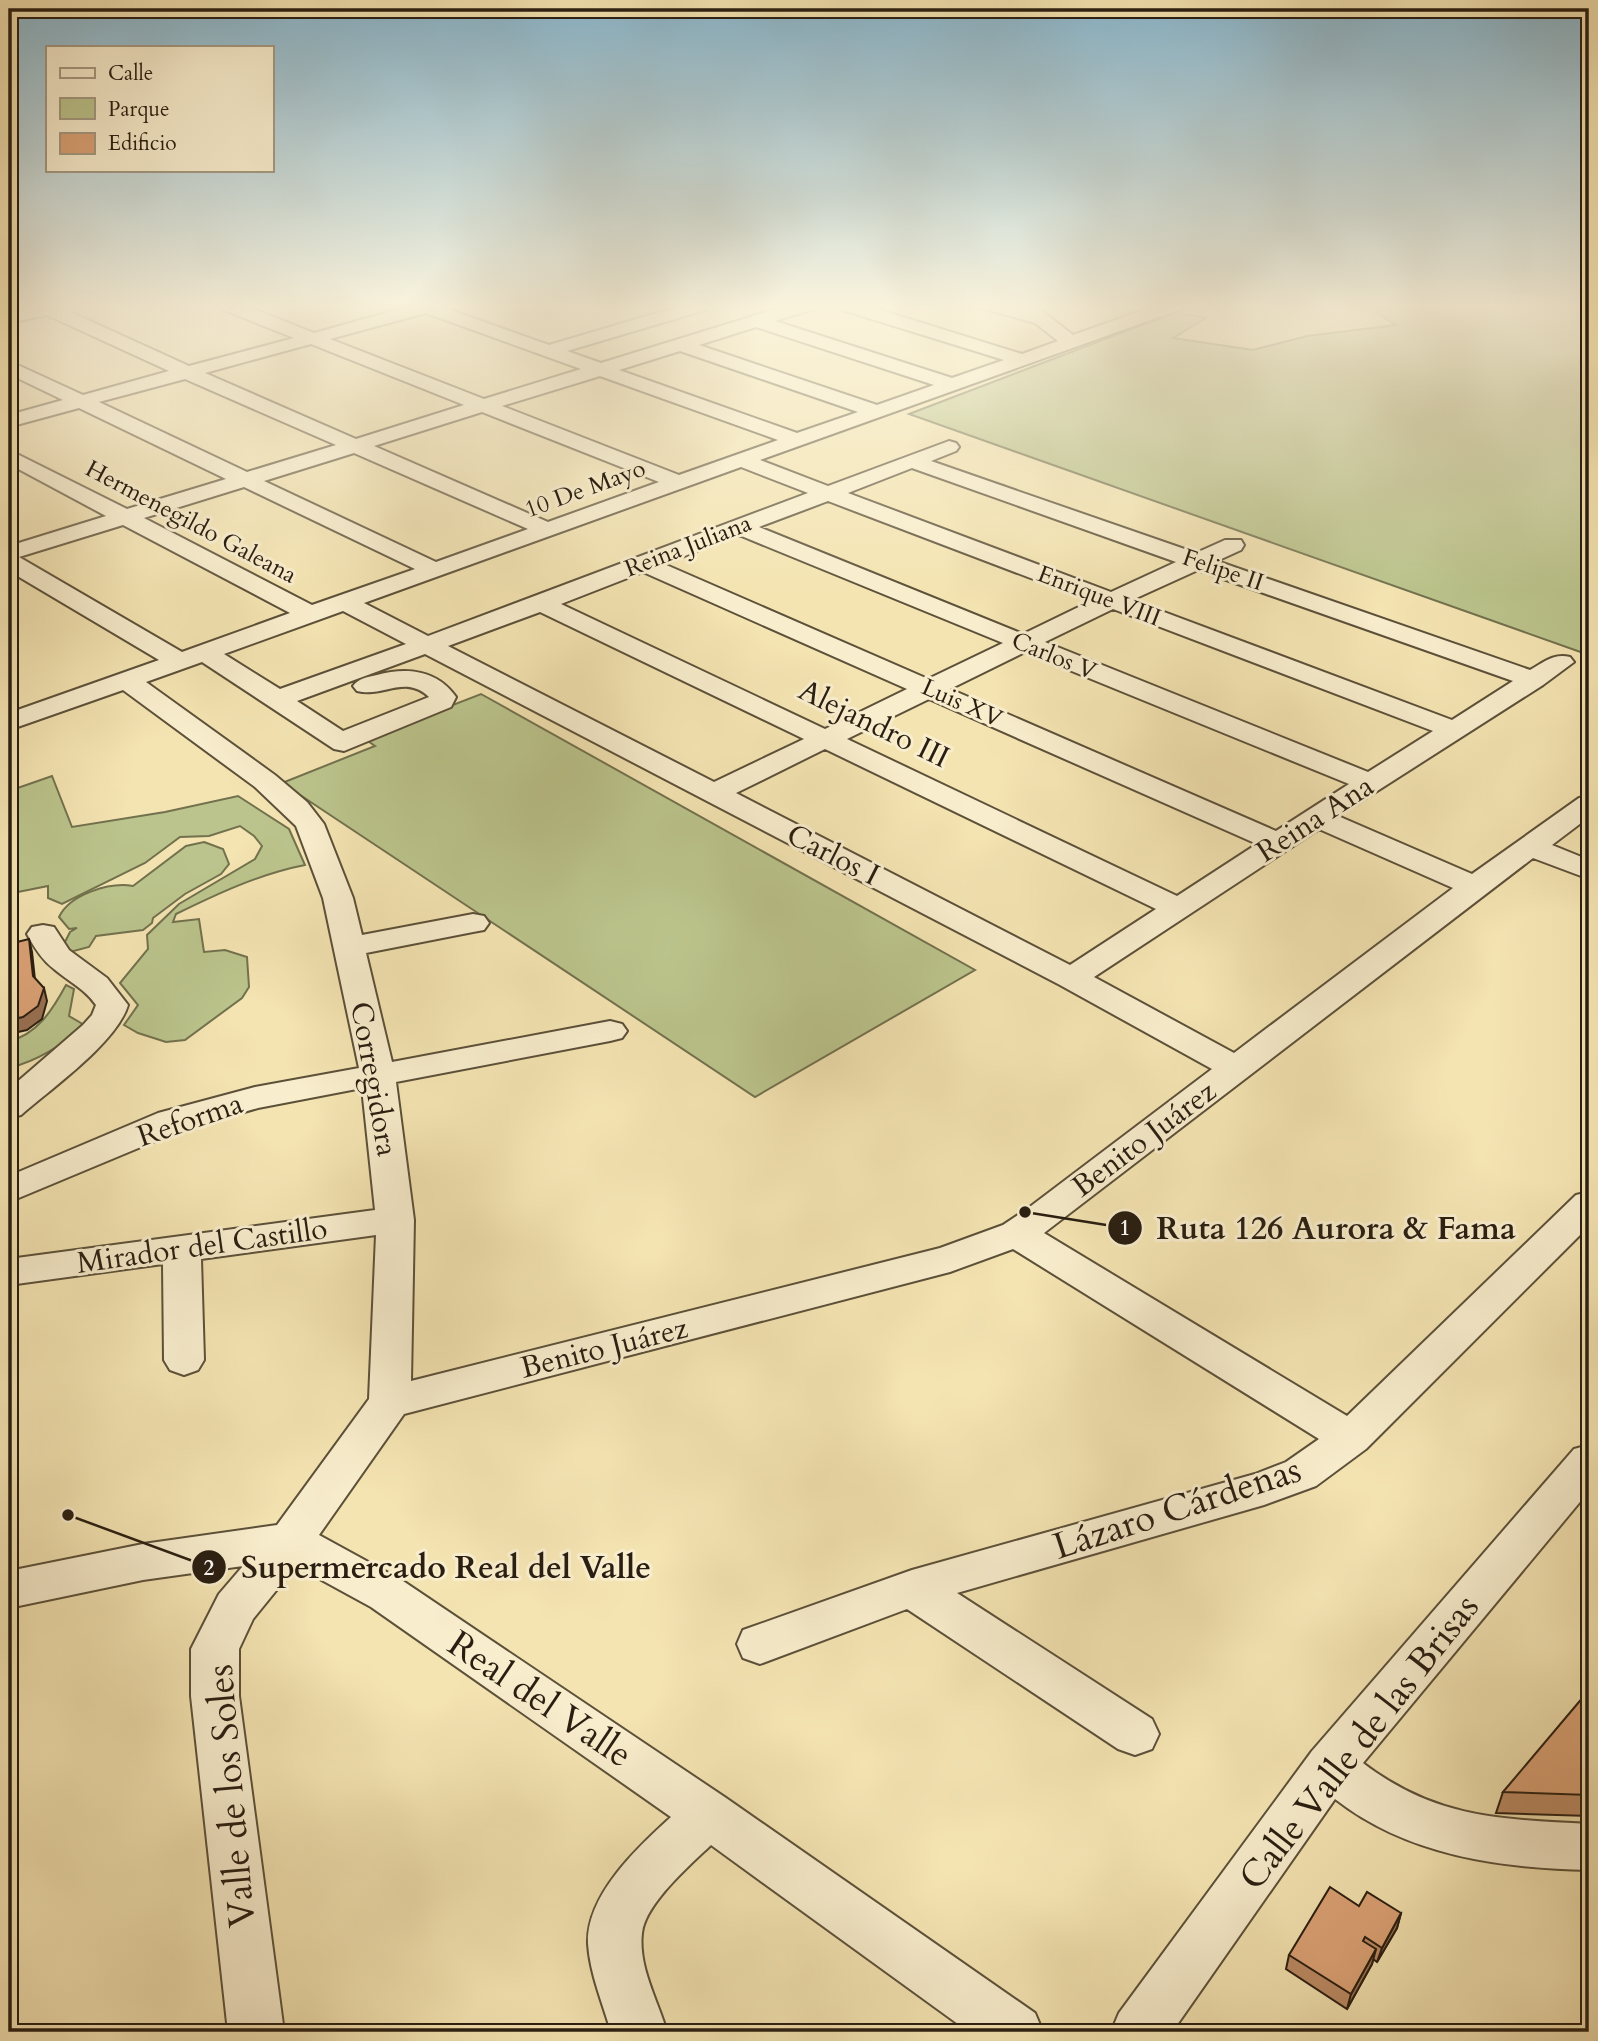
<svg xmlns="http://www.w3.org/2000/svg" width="1598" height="2041" font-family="Cardo,serif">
	<rect width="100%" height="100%" fill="#f4e4b2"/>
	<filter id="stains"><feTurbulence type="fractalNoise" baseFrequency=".00286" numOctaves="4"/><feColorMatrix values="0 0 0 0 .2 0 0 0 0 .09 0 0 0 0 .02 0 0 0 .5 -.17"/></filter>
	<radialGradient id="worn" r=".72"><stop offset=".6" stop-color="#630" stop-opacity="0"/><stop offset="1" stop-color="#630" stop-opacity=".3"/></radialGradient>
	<!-- green -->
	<g fill="#bbc48c" stroke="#72714e" stroke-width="2">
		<polygon points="1362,304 1589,304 1589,655 909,414 1176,312 1206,318 1173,338 1253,350 1307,336 1396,325"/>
		<polygon points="481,694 975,970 755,1097 282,783 375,746 365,739"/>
		<path d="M52,776L72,827L165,812L238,796L289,829L305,865C259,874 217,894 176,914L173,922L199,919L204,952L225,950L247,957L249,987L242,998L185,1040L166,1042L138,1033L124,1025L138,1005L120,983L148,949L147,935L179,904L255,859L262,846L254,836L240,826L209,836L180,837L145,863L62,904L48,898V886L18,892L9,889V791Z"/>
		<path d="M204,842L223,849L229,864L221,874L185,894L153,918L152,923L143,930L96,936L89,947L70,952L63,946L70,932L77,928L69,929L59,917C70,894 110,882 133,886L186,846Z"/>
		<path d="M66,985L74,989L69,1016L86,1026C63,1044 38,1061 9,1068V1041C37,1035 53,1009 66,985Z"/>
	</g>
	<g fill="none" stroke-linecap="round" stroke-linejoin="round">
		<defs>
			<g id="minor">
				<path d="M29,304H68L66,310L189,366L294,338L219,308L216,304H241L314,333L411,306L409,304H448L445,308L549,345L687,304H715L712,308L567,351L601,363L792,304H820L817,308L775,321L952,378L1004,360L836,308L833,304H861L1022,354L1058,341L1035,323L981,308L978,304L1015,306L1013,304H1033L1073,335L1161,304H1187L1184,308L760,460L828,486L949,441L956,443L959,447L956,451L931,461L1196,553L1225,540H1241L1244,545L1241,550L1217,561L1530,670C1544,662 1554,653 1570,657L1574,662L1543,685L1338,816L1472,874L1579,798L1589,796V817L1552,845L1589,860V879L1533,858L1044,1233L1347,1416L1576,1195L1589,1192V1226L1366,1449L1316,1486L1264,1505L957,1593L1152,1719L1159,1734L1152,1749L1135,1755L1118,1749L907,1609L760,1664L743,1658L737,1644L743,1630L912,1570L1255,1474L1286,1462L1319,1439L1013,1249L950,1272L404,1414L319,1535L403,1581L726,1798L1035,2013L1043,2032H969L711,1845C690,1865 645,1904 642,1933C638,1967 658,2001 667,2032H611C603,2004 590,1974 588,1944C586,1895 638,1847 671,1817L371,1607L296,1566L253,1619L239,1649V1696L284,2032H228L191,1696V1649L219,1594L243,1566L143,1580L9,1608V1571L143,1544L277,1525L369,1399L376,1235L201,1259L204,1360L198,1370L184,1375L170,1370L164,1360L163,1264L9,1285V1259L375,1210L362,1088L258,1108L184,1129L9,1202V1176L158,1113L255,1087L359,1068L323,898L296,826L255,787L123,690L9,730V713L159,660L9,571V546L106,516L9,464V450L127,509L226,479L79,408L9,427V415L63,400L9,374V361L83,395L169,371L47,315L9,323V313L32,307ZM426,313L581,369L484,399L330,339ZM756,327L934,385L877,405L699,345ZM311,344L464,405L356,439L205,373ZM680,351L858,412L797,433L619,370ZM600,376L778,440L679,475L502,406ZM185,379L336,445L247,472L99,402ZM482,412L659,482L548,522L374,446ZM354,453L528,529L436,562L264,481ZM741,467L808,493L428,636L364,603ZM912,468L1176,562L1111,592L848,493ZM244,487L415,569L312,605L144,518ZM828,501L1091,601L1023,634L759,527ZM123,525L290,613L182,652L19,557ZM739,535L1003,643L928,679L664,564ZM1198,570L1513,681L1452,720L1132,600ZM643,572L907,689L825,729L561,604ZM1113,609L1433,731L1368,772L1045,642ZM343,611L406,644L280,689L224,654ZM540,612L804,739L714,782L448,646ZM1025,652L1349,784L1276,831L950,689ZM425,654L1060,985L1212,1069L1027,1209L1003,1225L940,1248L411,1381L414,1220L396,1082L610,1041L622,1038L627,1031L622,1024L610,1021L392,1062L366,953L473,932L484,930L489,923L484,916L473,914L362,935L353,898L324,824L307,802L275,775L146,682L202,662L334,749L344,751L451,707L456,697C437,670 407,667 377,675C368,677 359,678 353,686L357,691C383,698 405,674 429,697L343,731L297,701ZM929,699L1257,844L1177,896L847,739ZM825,749L1156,909L1070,965L736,793ZM1319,829L1453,888L1234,1053L1094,977Z"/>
				<path d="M43,925L54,927L69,950L107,978L128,1005C117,1042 52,1088 21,1115L9,1118V1089L83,1025L92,1015L96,1005C85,989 68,981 54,969C42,960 34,947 27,934L32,927Z"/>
				<path d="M1589,1445V1491L1363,1763C1436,1819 1501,1819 1589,1824V1870C1500,1868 1408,1856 1335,1799L1172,2032H1111L1119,2013L1312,1751L1574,1449Z"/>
			</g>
		</defs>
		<!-- minor casing -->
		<use href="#minor" stroke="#5c5039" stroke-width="4"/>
		<!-- minor -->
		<use href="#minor" fill="#f8edcd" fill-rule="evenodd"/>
	</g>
	<!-- wall -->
	<g fill="#bc8b65" stroke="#291e11" stroke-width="2">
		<polygon points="1589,1695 1589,1816 1496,1813 1503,1792"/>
		<polygon points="1401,1913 1397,1928 1377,1962 1373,1959 1372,1964 1347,2009 1286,1969 1289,1955"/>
	</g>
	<!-- shaded-wall -->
	<g fill="#997153" stroke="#291e11" stroke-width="2">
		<polygon points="29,939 32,952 36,989 33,976"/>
		<polygon points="44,988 47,1001 42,1019 27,1030 9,1034 9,1020"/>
		<polygon points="1401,1913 1397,1928 1377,1962 1382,1948"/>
		<polygon points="1376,1949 1372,1964 1347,2009 1351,1994"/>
	</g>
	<!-- building -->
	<g fill="#dba276" stroke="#291e11" stroke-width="2">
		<polygon points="29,939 33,976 44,988 38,1006 23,1017 9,1020 9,944"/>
		<polygon points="1589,1695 1589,1795 1503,1792 1584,1696"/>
		<polygon points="1330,1887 1359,1906 1367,1892 1401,1913 1382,1948 1365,1937 1363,1941 1376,1949 1351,1994 1289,1955"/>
	</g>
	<!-- sky -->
	<linearGradient id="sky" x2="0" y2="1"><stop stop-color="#89b8d0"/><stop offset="0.52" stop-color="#faf3dc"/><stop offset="1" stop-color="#faf3dc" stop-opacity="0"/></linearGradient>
	<rect width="1598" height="590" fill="url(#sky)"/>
	<g text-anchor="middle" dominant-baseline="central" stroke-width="6" stroke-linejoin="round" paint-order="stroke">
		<!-- far-street labels -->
		<g font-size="24" fill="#291e11" stroke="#f8edcd">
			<text transform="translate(585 489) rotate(-20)">10 De Mayo</text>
			<text transform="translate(191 522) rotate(28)">Hermenegildo Galeana</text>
			<text transform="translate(688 546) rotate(-21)">Reina Juliana</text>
			<text transform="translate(1223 570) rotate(19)">Felipe II</text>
			<text transform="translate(1099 596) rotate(21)">Enrique VIII</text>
			<text transform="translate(1054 656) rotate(22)">Carlos V</text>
			<text transform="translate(962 703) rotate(24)">Luis XV</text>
		</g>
		<!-- street labels -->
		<g font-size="30" fill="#291e11" stroke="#f8edcd">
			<text transform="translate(874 724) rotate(26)">Alejandro III</text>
			<text transform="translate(1315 819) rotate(-33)">Reina Ana</text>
			<text transform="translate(833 855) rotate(27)">Carlos I</text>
			<text transform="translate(374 1079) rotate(80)">Corregidora</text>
			<text transform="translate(190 1120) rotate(-19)">Reforma</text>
			<text transform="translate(1144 1139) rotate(-37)">Benito Juárez</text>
			<text transform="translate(202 1246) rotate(-8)">Mirador del Castillo</text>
			<text transform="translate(604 1348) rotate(-14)">Benito Juárez</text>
		</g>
		<!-- near-street labels -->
		<g font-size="37" fill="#291e11" stroke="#f8edcd">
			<text transform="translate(1177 1508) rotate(-18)">Lázaro Cárdenas</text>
			<text transform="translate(540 1699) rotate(34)">Real del Valle</text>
			<text transform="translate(1359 1742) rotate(-52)">Calle Valle de las Brisas</text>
			<text transform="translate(231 1796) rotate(-95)">Valle de los Soles</text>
		</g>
	</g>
	<!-- callouts -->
	<path fill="none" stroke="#291e11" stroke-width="2.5" d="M1025 1212L1125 1228M68 1515L209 1567"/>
	<g fill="#291e11" stroke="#f8edcd" stroke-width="2.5">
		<circle cx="1025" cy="1212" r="7"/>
		<circle cx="68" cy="1515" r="7"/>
		<circle cx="1125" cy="1228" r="18"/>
		<circle cx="209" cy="1567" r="18"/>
	</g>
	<g font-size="21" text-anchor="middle" font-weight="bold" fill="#fff">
		<text x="1125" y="1235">1</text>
		<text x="209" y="1575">2</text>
	</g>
	<g font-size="32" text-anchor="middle" font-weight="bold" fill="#291e11" stroke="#f8edcd" stroke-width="6" stroke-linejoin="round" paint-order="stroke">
		<text x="1336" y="1239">Ruta 126 Aurora &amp; Fama</text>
		<text x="446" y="1578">Supermercado Real del Valle</text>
	</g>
	<!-- margin -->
	<rect width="1598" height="2041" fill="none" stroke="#f4e4b2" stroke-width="35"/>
	<rect x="10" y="10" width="1577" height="2020" fill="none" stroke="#291e11" stroke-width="3.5"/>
	<rect x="18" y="18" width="1563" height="2006" fill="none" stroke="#291e11" stroke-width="2"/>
	<!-- legend -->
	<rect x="46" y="46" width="228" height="126" fill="#f8edcd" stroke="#a59a82" stroke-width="2"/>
	<rect x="60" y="68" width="35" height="10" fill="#f8edcd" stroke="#a59a82" stroke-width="2"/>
	<text x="108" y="80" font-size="21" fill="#291e11">Calle</text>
	<rect x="60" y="98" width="35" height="21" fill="#bbc48c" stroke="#a59a82" stroke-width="2"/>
	<text x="108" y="116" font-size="21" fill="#291e11">Parque</text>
	<rect x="60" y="133" width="35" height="21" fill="#dba276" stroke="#a59a82" stroke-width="2"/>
	<text x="108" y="150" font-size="21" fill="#291e11">Edificio</text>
	<rect width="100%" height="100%" filter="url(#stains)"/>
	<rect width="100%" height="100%" fill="url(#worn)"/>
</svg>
